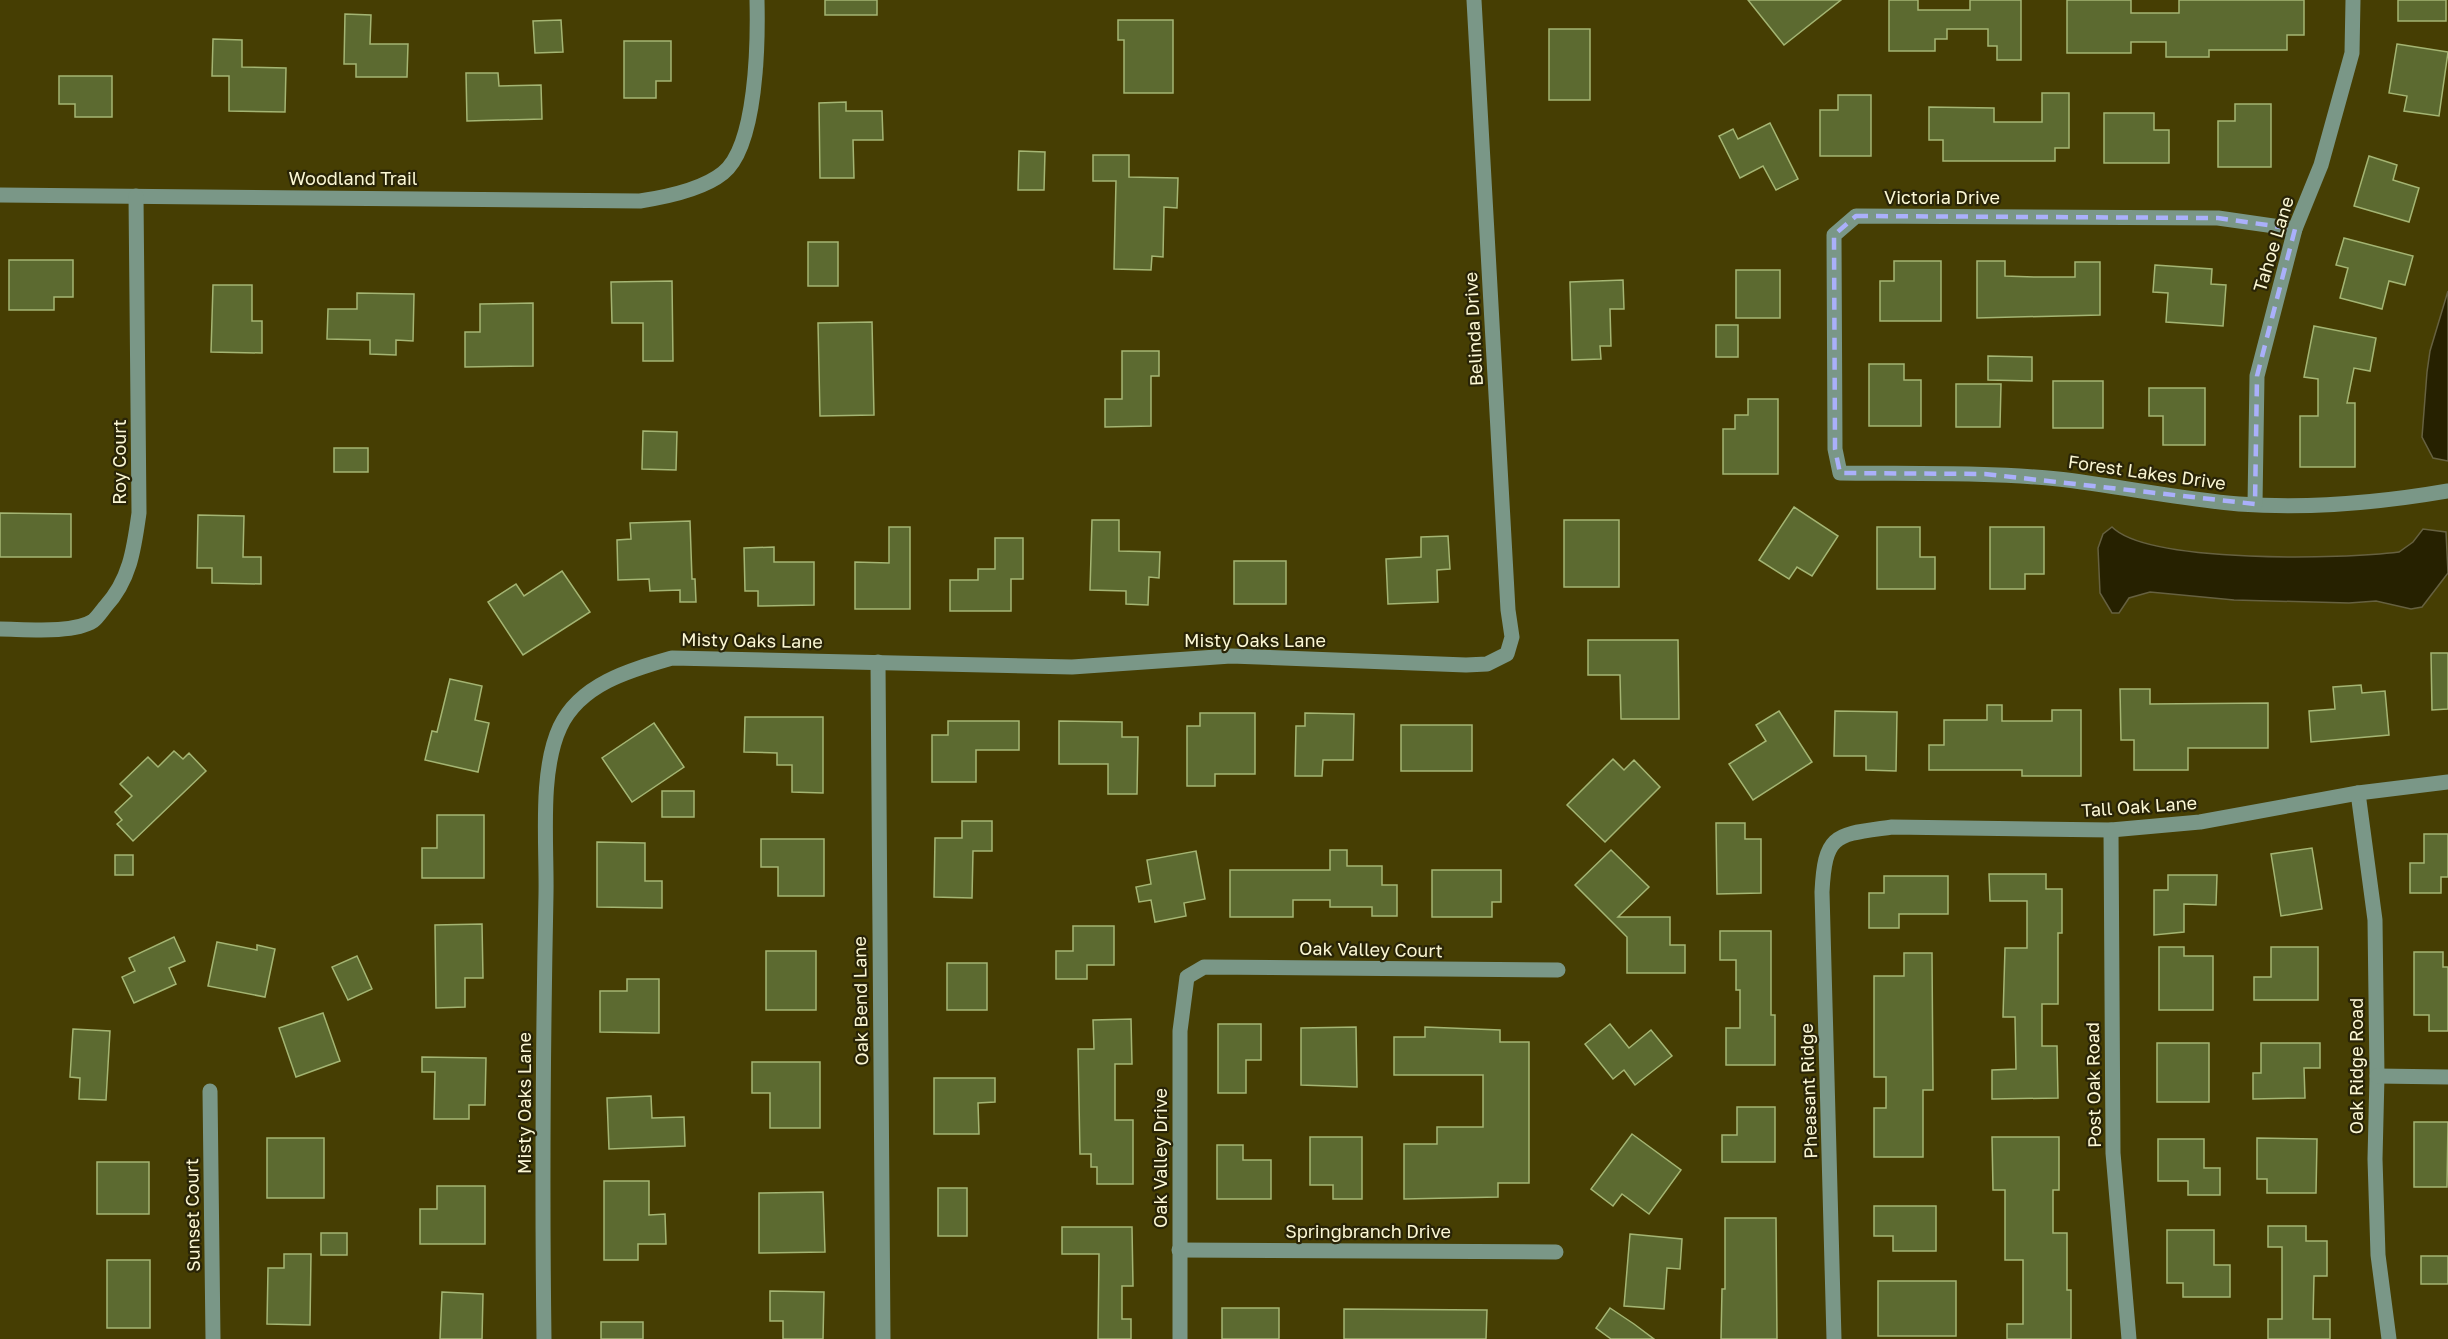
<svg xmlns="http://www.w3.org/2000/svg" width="2448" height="1339" font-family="'Golos Text',sans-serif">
	<rect width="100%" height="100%" fill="#463e03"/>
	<!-- water -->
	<g fill="#262100" stroke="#666140" stroke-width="1.5">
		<polygon points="2448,291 2448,461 2433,458 2422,437 2427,372 2430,351"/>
		<path d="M2112,527C2149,564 2345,559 2399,552L2413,542L2423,529L2446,532L2448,573L2422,607L2411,609L2376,601L2349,603L2234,600L2150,592L2129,598L2119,613H2112L2100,593L2098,548L2103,534Z"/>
	</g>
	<!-- building -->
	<g fill="#5c6a30" stroke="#a4b573" stroke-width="1.5">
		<rect x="825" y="0" width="52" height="15"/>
		<polygon points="1748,0 1841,0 1784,45"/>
		<polygon points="1889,0 1918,0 1918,10 1970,10 1970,0 2021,0 2021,60 1997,60 1997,46 1988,46 1988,29 1947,29 1947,39 1935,39 1935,51 1889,51"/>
		<polygon points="2067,0 2131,0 2131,13 2179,13 2179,0 2304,0 2304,35 2287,35 2287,50 2209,50 2209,57 2166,57 2166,42 2131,42 2131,53 2067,53"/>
		<rect x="2398" y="0" width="48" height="21"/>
		<polygon points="345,14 371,15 370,44 408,44 407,77 356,77 356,64 344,64"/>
		<polygon points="561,20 563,52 535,53 533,21"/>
		<polygon points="1118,20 1173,20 1173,93 1124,93 1124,40 1118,40"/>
		<rect x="1549" y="29" width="41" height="71"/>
		<polygon points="213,39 242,40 242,67 286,68 285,112 229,111 229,76 212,76"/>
		<polygon points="624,41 671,41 671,81 656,81 656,98 624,98"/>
		<polygon points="2397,44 2448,52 2439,116 2404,111 2407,96 2389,93"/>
		<polygon points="466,73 498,73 499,86 541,85 542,119 467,121"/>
		<polygon points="59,76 112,76 112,117 75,117 75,104 59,104"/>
		<polygon points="2042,93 2069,93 2069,148 2055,148 2055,161 1943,161 1943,140 1929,140 1929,107 1994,108 1994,122 2042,122"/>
		<polygon points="1838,95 1871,95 1871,156 1820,156 1820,110 1838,110"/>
		<polygon points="846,102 846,111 882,111 883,140 853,140 854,178 820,178 819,103"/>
		<polygon points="2235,104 2271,104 2271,167 2218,167 2218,121 2235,121"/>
		<polygon points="2104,113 2154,113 2154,130 2169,130 2169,163 2104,163"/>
		<polygon points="1770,123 1798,179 1776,190 1763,166 1740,178 1719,136 1733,129 1738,139"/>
		<polygon points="1019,151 1045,152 1044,190 1018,190"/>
		<polygon points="1093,155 1129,155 1129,177 1178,178 1177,208 1164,207 1163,257 1152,256 1151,270 1114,269 1116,181 1093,181"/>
		<polygon points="2369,156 2397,165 2393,180 2419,188 2409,222 2354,206"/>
		<polygon points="2344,238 2413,256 2405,285 2389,281 2382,309 2340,298 2348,268 2336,265"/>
		<rect x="808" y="242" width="30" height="44"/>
		<polygon points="9,260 73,260 73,297 54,297 54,310 9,310"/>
		<polygon points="1894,261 1941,261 1941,321 1880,321 1880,281 1894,281"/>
		<polygon points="1977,261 2005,261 2005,276 2035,277 2075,277 2075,262 2100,262 2100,315 1977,318"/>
		<polygon points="2155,265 2212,269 2211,284 2226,285 2223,326 2166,322 2168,293 2153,292"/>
		<rect x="1736" y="270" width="44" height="48"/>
		<polygon points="1623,280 1624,309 1610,309 1611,346 1600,346 1601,359 1572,360 1570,282"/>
		<polygon points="672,281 673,361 643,361 643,323 612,323 611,282"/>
		<polygon points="213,285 252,285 252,321 262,321 262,353 211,352"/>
		<polygon points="357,293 414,294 413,341 396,340 396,355 370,354 370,340 327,339 328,309 357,309"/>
		<polygon points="533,303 533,366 465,367 465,332 480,332 480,304"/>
		<polygon points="872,322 874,415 820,416 818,323"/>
		<rect x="1716" y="325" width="22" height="32"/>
		<polygon points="2314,326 2376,338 2370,371 2354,368 2347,403 2355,403 2355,467 2300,467 2300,416 2318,416 2318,379 2304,377"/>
		<polygon points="1122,351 1159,351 1159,376 1151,376 1151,426 1105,427 1105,399 1122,399"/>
		<polygon points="1988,356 2032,357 2032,381 1988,380"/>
		<polygon points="1869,364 1904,364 1904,380 1921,380 1921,426 1869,426"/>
		<rect x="2053" y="381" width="50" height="47"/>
		<polygon points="1956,384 2001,384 2000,427 1956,427"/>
		<polygon points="2149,388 2205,388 2205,445 2163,445 2163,416 2149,416"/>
		<polygon points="1748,399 1778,399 1778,474 1723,474 1723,429 1735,429 1735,415 1748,415"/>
		<polygon points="643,431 677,432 676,470 642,469"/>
		<rect x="334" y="448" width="34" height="24"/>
		<polygon points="1794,507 1838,536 1812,576 1797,567 1789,579 1759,560"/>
		<polygon points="0,513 71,514 71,557 0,557"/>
		<polygon points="198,515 244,516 243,557 261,557 261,584 212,583 212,568 197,568"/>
		<polygon points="1092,520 1119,520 1119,551 1160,552 1159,578 1149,577 1148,605 1126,604 1126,591 1090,590"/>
		<rect x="1564" y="520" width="55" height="67"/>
		<polygon points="690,521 692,579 695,579 696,602 680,602 680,590 650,591 649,579 618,580 617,540 631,539 630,523"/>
		<polygon points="889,527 910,527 910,609 855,609 855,562 889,563"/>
		<polygon points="1877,527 1920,527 1920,557 1935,557 1935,589 1877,589"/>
		<polygon points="1990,527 2044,527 2044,574 2025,574 2025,589 1990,589"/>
		<polygon points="1448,536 1450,569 1437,570 1438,602 1388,604 1386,559 1421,557 1421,537"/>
		<polygon points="995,538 1023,538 1023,579 1011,579 1011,611 950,611 950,580 978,580 978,569 995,569"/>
		<polygon points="774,547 774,562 814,562 814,605 758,606 758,591 745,591 744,548"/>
		<rect x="1234" y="561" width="52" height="43"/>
		<polygon points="562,571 590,612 523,655 488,602 516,584 524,596"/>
		<polygon points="1588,640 1678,640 1679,719 1621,719 1620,675 1588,675"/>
		<polygon points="2431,653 2448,653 2448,709 2432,710"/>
		<polygon points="450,679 482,686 475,720 489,723 478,772 425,760 432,731 437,732"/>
		<polygon points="2361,685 2362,693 2385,691 2389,735 2311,742 2309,711 2335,709 2333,687"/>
		<polygon points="2120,689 2150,689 2150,704 2268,703 2268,748 2188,748 2188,770 2134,770 2134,740 2121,740"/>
		<polygon points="1987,705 2002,705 2002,721 2052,721 2052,710 2081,710 2081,776 2022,776 2022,770 1929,770 1929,745 1944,745 1944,720 1987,720"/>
		<polygon points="1779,711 1812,762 1753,800 1729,764 1766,741 1756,725"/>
		<polygon points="1835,711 1897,712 1896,771 1866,770 1866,756 1834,756"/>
		<polygon points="1200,713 1255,713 1255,774 1215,774 1215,786 1187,786 1187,726 1200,726"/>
		<polygon points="1305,713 1354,714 1353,760 1323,760 1322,776 1295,776 1296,726 1305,726"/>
		<polygon points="745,717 823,717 823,793 792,792 792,765 777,765 777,753 744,752"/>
		<polygon points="948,721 1019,721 1019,750 976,750 976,782 932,782 932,735 948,735"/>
		<polygon points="1059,721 1122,722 1122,737 1138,737 1137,794 1108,794 1108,764 1059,764"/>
		<polygon points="654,723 684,767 632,802 602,758"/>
		<rect x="1401" y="725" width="71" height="46"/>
		<polygon points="174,751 183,759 189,753 206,771 133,841 117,824 122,820 115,812 132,796 120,784 148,757 158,767"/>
		<polygon points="1613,759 1624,770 1634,760 1660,787 1605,842 1567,805"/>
		<rect x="662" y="791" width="32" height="26"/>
		<polygon points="437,815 484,815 484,878 422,878 422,848 437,848"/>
		<polygon points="962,821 992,821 992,851 973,851 972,898 934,897 935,838 962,838"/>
		<polygon points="1716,823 1745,823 1745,839 1761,839 1761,893 1717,894"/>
		<polygon points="2424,834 2448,834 2448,877 2441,877 2441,893 2410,893 2410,863 2424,863"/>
		<polygon points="761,839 824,839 824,896 778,896 778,867 761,867"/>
		<polygon points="597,842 645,843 645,881 662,881 662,908 597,907"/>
		<polygon points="2312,848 2322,909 2281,916 2271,854"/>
		<polygon points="1330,850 1347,850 1347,866 1382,866 1382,885 1397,885 1397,916 1372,916 1372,907 1330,907 1330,900 1293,900 1293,917 1230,917 1230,870 1330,870"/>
		<polygon points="1611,850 1649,887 1618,917 1670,917 1670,945 1685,945 1685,973 1627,973 1627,937 1575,885"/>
		<polygon points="1196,851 1205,899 1184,903 1186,916 1155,922 1151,900 1139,902 1136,887 1151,884 1147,860"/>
		<rect x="115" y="855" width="18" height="20"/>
		<polygon points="1432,870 1501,870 1501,902 1492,902 1492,917 1432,917"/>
		<polygon points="1989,874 2046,874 2046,889 2062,889 2062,933 2058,933 2058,1004 2042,1004 2042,1046 2057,1046 2058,1098 1992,1099 1992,1070 2016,1069 2015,1017 2003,1017 2005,948 2027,948 2027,901 1990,901"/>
		<polygon points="2168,875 2217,875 2216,905 2184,904 2184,932 2154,935 2154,890 2168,890"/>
		<polygon points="1884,876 1948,876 1948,914 1899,914 1899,928 1869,928 1869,893 1884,893"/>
		<polygon points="482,924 483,978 465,978 465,1007 436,1008 435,925"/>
		<polygon points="1073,926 1114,926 1114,965 1087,965 1087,979 1056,979 1056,951 1073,951"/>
		<polygon points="1720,931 1771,931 1771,1015 1775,1015 1775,1065 1726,1065 1726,1028 1740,1028 1740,990 1736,990 1736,960 1720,960"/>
		<polygon points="174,937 185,961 169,968 176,984 134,1003 122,977 135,971 129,958"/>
		<polygon points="217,942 257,950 257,945 275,949 265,997 208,986"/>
		<polygon points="2159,947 2184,947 2184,956 2213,956 2213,1010 2159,1010"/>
		<polygon points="2271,947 2318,947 2318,1000 2254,1000 2254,977 2271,977"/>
		<rect x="766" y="951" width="50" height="59"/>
		<polygon points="2414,952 2443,952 2443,967 2448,967 2448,1031 2429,1031 2429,1015 2414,1015"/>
		<polygon points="1904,953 1932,953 1933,1090 1923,1090 1923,1157 1874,1157 1874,1108 1886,1108 1886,1077 1874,1077 1874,976 1904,976"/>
		<polygon points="357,956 372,989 348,1000 332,967"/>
		<rect x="947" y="963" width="40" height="47"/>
		<polygon points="627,979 659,979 659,1033 600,1032 600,991 627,991"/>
		<polygon points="323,1013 340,1061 296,1077 279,1028"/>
		<polygon points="1131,1019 1132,1064 1115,1064 1115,1120 1133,1120 1133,1184 1097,1184 1097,1167 1091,1167 1091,1154 1080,1154 1078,1049 1094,1049 1093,1020"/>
		<polygon points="1218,1024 1261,1024 1261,1060 1246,1060 1246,1093 1218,1093"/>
		<polygon points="1610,1024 1629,1048 1651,1030 1672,1056 1635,1085 1624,1070 1613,1079 1585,1044"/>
		<polygon points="1356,1027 1357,1087 1301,1085 1301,1028"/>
		<polygon points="1425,1027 1500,1030 1500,1042 1529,1042 1529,1183 1498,1183 1498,1197 1404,1199 1404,1144 1437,1144 1437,1127 1483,1127 1483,1075 1394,1075 1394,1037 1425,1037"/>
		<polygon points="73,1029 110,1031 106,1100 79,1099 80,1078 70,1077"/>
		<rect x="2157" y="1043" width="52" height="59"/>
		<polygon points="2261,1043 2320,1043 2320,1068 2304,1068 2305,1098 2253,1099 2253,1073 2261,1073"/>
		<polygon points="422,1057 486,1058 485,1105 469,1105 469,1119 434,1119 435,1072 422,1072"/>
		<polygon points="752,1062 820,1062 820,1128 770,1128 770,1093 752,1093"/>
		<polygon points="934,1078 995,1078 995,1102 978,1103 979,1134 934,1134"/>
		<polygon points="651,1096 652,1118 684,1117 685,1146 609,1149 607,1098"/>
		<polygon points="1737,1107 1775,1107 1775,1162 1722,1162 1722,1135 1737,1135"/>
		<polygon points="2414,1122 2448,1122 2447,1187 2414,1187"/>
		<polygon points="1632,1134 1681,1170 1649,1214 1622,1194 1613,1206 1591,1189"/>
		<polygon points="1310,1137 1362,1137 1362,1199 1333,1199 1333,1185 1310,1185"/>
		<polygon points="1992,1137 2059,1137 2059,1190 2053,1190 2053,1233 2067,1233 2067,1290 2071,1290 2071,1339 2007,1339 2007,1324 2023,1324 2023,1260 2005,1260 2005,1190 1993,1190"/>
		<rect x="267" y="1138" width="57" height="60"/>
		<polygon points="2257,1138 2317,1139 2316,1193 2267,1193 2267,1179 2257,1179"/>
		<polygon points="2158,1139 2204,1139 2204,1168 2220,1168 2220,1195 2188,1195 2188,1181 2158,1181"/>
		<polygon points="1217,1145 1243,1145 1243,1160 1271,1160 1271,1199 1217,1199"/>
		<rect x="97" y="1162" width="52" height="52"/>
		<polygon points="604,1181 649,1181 649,1215 665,1214 666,1244 638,1244 638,1260 604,1260"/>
		<polygon points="437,1186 485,1186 485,1244 420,1244 420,1209 437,1209"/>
		<rect x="938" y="1188" width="29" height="48"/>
		<polygon points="823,1192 825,1252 759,1253 759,1193"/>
		<polygon points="1874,1206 1936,1206 1936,1251 1893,1251 1893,1236 1874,1236"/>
		<polygon points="1725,1218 1776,1218 1777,1339 1721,1339 1722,1289 1725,1289"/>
		<polygon points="2268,1226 2306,1226 2306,1241 2327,1241 2327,1276 2314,1276 2313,1319 2330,1319 2330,1339 2268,1339 2268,1319 2282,1319 2282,1247 2268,1247"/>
		<polygon points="1062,1227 1132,1227 1133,1286 1122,1286 1122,1319 1131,1319 1131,1339 1098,1339 1099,1254 1062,1254"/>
		<polygon points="2167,1230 2214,1230 2214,1265 2230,1265 2230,1297 2183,1297 2183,1283 2167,1283"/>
		<rect x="321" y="1233" width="26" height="22"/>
		<polygon points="1630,1234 1682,1239 1680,1269 1667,1268 1664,1309 1624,1306"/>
		<polygon points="284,1254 311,1254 310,1325 267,1324 268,1268 284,1268"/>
		<rect x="2421" y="1256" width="27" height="28"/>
		<rect x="107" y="1260" width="43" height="68"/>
		<rect x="1878" y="1281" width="78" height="55"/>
		<polygon points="770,1291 824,1292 823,1339 783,1339 783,1321 770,1321"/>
		<polygon points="442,1292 483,1294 482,1339 440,1339"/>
		<rect x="1222" y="1308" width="57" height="31"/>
		<polygon points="1610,1308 1634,1324 1654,1339 1611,1339 1596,1328"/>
		<polygon points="1344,1309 1487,1310 1486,1339 1344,1339"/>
		<rect x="601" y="1322" width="42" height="17"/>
	</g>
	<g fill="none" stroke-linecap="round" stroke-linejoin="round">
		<!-- minor -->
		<g stroke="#7a9787" stroke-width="15">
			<path d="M0,195L640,201C666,197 702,190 723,173C757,146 758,42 757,0"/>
			<path d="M2295,229L2218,218L1856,216L1834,235L1835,449L1840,473C1913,474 1986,472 2058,479C2119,486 2179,499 2239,504C2310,509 2379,503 2448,491"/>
			<polyline points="2255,504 2257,376 2295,229 2321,165 2352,53 2353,0"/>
			<path d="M0,629C24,629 73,634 93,621C97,618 101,612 105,607C130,580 134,549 139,513L136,196"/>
			<polyline points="878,662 883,1339"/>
			<polyline points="2358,793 2375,920 2377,1076 2375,1159 2378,1255 2389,1339"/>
			<polyline points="2111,830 2113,1153 2129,1339"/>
			<polyline points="2377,1076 2448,1077"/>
			<polyline points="210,1091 213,1339"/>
			<polyline points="1179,1250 1556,1252"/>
			<path d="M544,1339C542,1191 543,1042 546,894C547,844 539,772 560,727C580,684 630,670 672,658L1072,667L1231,656L1466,665L1487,664L1507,654L1512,637L1508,610L1474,0"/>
			<polyline points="1180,1339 1180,1031 1187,977 1204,967 1558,970"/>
			<path d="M1834,1339L1822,892C1825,832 1836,835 1892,827L2111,830L2200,822L2358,793L2448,782"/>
		</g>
	</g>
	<!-- marked area -->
	<path fill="none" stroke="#aab0fb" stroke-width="4.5" stroke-dasharray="12 8" stroke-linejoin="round" d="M1856,216L2218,218L2295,229L2257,376L2255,504L1985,474L1840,473L1835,449L1834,235Z"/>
	<g text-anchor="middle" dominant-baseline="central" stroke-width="4.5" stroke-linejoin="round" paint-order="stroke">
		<!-- street labels -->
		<g font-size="18" fill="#fbf7d4" stroke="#292407">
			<text x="353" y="178">Woodland Trail</text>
			<text x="1942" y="197">Victoria Drive</text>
			<text transform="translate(2273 244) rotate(-73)">Tahoe Lane</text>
			<text transform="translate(1473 329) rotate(-93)">Belinda Drive</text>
			<text transform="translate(119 462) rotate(-90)">Roy Court</text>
			<text transform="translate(2147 472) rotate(8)">Forest Lakes Drive</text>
			<text transform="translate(752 640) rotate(1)">Misty Oaks Lane</text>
			<text x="1255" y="640">Misty Oaks Lane</text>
			<text transform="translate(2139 806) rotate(-4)">Tall Oak Lane</text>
			<text transform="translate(1371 949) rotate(1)">Oak Valley Court</text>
			<text transform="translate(860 1001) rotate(-91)">Oak Bend Lane</text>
			<text transform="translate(2356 1066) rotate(-90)">Oak Ridge Road</text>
			<text transform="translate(2093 1085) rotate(-91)">Post Oak Road</text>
			<text transform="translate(1808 1091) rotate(-92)">Pheasant Ridge</text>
			<text transform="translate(524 1103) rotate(-90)">Misty Oaks Lane</text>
			<text transform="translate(1160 1158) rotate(-90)">Oak Valley Drive</text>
			<text transform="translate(192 1215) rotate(-91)">Sunset Court</text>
			<text x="1368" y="1231">Springbranch Drive</text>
		</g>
	</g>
</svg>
